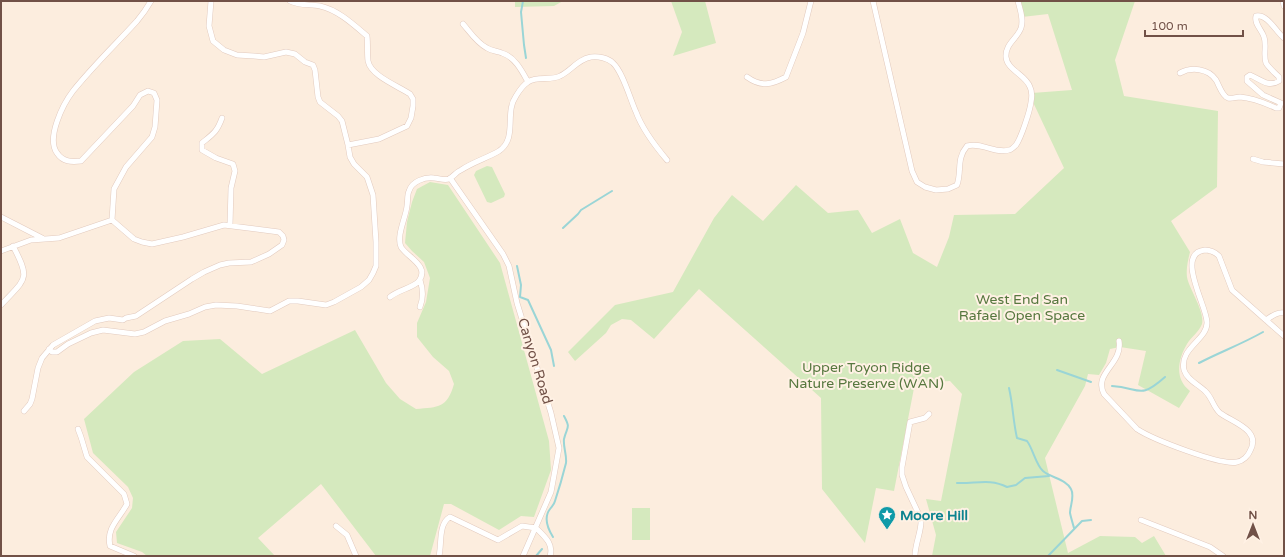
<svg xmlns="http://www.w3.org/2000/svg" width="1285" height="557" viewBox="0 0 1285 557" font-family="'Varela Round',sans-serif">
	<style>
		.green { fill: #d5e9be }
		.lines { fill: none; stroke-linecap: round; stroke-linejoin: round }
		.stream { stroke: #9ad5d6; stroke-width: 2 }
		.minor-casing { stroke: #e2cabe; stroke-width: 6 }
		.minor { stroke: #fff; stroke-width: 5 }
		.labels { text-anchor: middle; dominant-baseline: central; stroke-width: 4; stroke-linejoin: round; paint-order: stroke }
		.park-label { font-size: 14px; fill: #57783f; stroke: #fff1e4 }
		.street-label { font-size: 14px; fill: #715147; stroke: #fff1e4 }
		.culture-label { font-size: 14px; font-weight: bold; fill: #0d838f; stroke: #fff1e4; text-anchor: start }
	</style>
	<rect width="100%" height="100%" fill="#fcedde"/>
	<path class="green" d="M515,1H563L554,6L515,7Z
		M671,1H705L716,43L673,56L682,32Z
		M1018,1H1135L1115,60L1124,96L1218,111L1217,187L1171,221L1190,252C1188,260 1186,268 1187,277C1189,289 1205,311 1202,324C1199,332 1191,337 1187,344C1178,359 1174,379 1190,391L1179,408L1138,385L1146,351L1120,347L1110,349L1106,363L1099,375L1088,374L1085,386L1045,458L1068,553L1100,536L1135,537L1142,543L1154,536L1166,556H932L936,535L926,499L941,501L962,394L950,381L915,383L894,491L876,488L865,543L822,489L821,398L699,289L654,339L631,320L622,319L611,325L606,333L575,361L568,352L615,305L673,292L714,218L732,195L763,221L796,185L828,213L858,210L872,233L900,219L913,253L937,267L949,237L954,215L1015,214L1064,168L1032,100V93L1072,90L1048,14L1022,17Z
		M487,166L492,167L505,194L504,197L491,203L487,202L474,175L476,171Z
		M430,182L448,185L500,263L549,441L551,470L534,517L521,516L499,530L451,504H444L430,556H376L321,484L258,538L275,556H147L142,552L117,543L116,532L132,508L133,498L128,487L93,453L84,419L134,372L183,341L220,339L262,374L355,330L386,383L400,399L416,409C439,407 447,408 454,384L449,371L433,357L417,337V323L426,302L430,278L424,262L412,251L405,243L407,222L412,202L417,189Z
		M632,508H650V540H632Z"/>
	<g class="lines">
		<path class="stream" d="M523,1L521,12L524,45L526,58
			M563,228L578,214L581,210L612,191
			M517,266L521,285L520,297L528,300L551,350L554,366
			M1199,363C1220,352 1242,344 1263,332
			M1057,370L1091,382
			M1112,386C1141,388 1139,400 1165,377
			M1009,388C1013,405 1013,421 1017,438L1027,441C1033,449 1036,465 1043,471C1051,478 1066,479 1071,489C1075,496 1070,506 1070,513C1071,518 1073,524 1074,528
			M957,483C975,484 990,478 1007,487L1016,485L1025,478L1049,476
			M553,537C548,529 543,518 550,509C552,506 554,505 555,501C559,489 563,475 566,463C567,455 563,447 564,439C567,426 571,429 564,416
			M536,556L542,549
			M1048,556L1082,521L1091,520"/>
		<defs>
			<path id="minor" d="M290,1C299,6 310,4 320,6C338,10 353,24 367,36C368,44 367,53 368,61C371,76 398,86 410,94L413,99V106L411,118L407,126L379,139L348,145
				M873,1L912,171L917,182L925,187L936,190L948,189L957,185C962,171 956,159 967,146C981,142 996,154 1009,150C1011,150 1014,147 1016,145C1021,138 1030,111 1031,102C1032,97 1032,91 1030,87C1026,75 1007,70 1006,57C1005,44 1017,39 1021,28C1024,19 1020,10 1018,1
				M1283,1L1284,6
				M463,24C470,32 477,43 487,48C492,51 497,51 502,53C515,57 522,71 528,82
				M1180,73C1191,67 1208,68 1216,80C1219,85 1222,96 1228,98C1232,99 1236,97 1240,97C1253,98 1265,103 1276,108H1279L1281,103L1263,95L1247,81V77L1250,75C1260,79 1268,88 1279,81V77C1275,73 1269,68 1266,63C1263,55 1267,45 1264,37C1262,30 1254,24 1256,16C1268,14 1276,32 1284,38
				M747,77C761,87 771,85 786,77L803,33L811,1
				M222,118C217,132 213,134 202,143V150L216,158L233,164L235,171L231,188L230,225
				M1253,159L1263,162L1284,164
				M450,178L503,254L509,266L517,303L551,413L559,448L551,492L523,556
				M1,217L42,238
				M112,220L114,189L126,167L152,137L155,127L157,100L154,93L148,91L140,95L133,106L81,161C71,162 63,162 57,153C46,138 63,104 73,91C93,66 116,44 137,21C142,15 147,8 151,1
				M1,251L31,240L59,238L112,220L134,239L142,242L152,244L183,237L224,225L279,232L283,236L284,240L282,245L269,254L251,262L229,263L220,265L204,272L192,279L136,316L126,318L123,320L109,318L95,321L53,345L42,358L38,368L32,399L30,404L24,411
				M390,297C398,290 413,288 419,281C430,266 407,257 401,247C396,236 406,217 407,206C408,201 407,195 409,191C412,181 425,177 434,178C439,178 444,181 449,179C453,177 456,172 461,170C473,162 487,158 499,151C518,138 504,113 516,96C519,91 523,85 528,82C537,76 551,81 560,76C571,71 578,59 591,57C598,56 608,58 613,63C623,72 630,99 636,112C642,128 656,147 667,160
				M1,305C26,278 31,280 13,246
				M420,307C424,297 423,289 420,280
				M1266,320C1272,316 1277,312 1284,313
				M1119,341C1123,364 1093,373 1104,394L1137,429C1152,439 1221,466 1237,462C1243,461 1248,456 1250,451C1262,430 1232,422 1220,413C1213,407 1212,397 1205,391C1198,384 1187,380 1184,370C1179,348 1207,340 1207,323C1208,308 1174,253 1205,250C1210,250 1215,252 1219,256L1232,290L1284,336
				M49,349L52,352H57L68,344L91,333L103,330L135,334L144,332L165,321L189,314L205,307L216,305L237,306L270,311L289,301H298L326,305L334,302L361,287L369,280L373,273L376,266V242L373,195L367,177L354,164L350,157L348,145L342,121L338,116L320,102L318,97L315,70L313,65L305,62L295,54L286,52L264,57L254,56L237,55L224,50L213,41L209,26L211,1
				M78,429L81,437L87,457L124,494L127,504C119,519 106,528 110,546L134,556
				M1141,520L1210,547L1223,556
				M336,526L347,535L356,556
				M439,556C442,544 438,524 450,517L498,540L522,526L536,528C544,536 554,544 550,556
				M915,556C915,543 922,531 921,519L906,487L902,475V467L910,422L925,418L929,414"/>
		</defs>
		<use href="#minor" class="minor-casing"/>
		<use href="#minor" class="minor"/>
	</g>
	<defs>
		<symbol id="sight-pin" viewBox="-11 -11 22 30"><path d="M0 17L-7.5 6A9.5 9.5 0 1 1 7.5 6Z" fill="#0f9aa8" stroke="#fff1e4"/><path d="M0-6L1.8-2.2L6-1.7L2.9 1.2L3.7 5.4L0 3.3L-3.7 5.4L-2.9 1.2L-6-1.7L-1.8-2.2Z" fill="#fff"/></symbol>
	</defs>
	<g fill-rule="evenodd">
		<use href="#sight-pin" x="877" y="505" width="20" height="27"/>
	</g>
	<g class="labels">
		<g class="park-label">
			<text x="1022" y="299">West End San<tspan x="1022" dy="16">Rafael Open Space</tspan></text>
			<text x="866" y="367">Upper Toyon Ridge<tspan x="866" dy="16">Nature Preserve (WAN)</tspan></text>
		</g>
		<g class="street-label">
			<text transform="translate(535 361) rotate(73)">Canyon Road</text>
		</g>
		<g class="culture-label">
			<text x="900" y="515">Moore Hill</text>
		</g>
	</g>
	<rect width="1285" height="557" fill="none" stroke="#715147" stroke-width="4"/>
	<g transform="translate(1253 525)" stroke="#fff1e4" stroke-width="3" paint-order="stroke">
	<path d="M0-3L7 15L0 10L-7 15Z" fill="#715147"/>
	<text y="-6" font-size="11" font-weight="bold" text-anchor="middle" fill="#715147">N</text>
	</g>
	<path d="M1145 30v6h98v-6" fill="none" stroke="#715147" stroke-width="2"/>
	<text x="1151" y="30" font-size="12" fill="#715147" stroke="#fff1e4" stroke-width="3" paint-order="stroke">100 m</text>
</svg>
